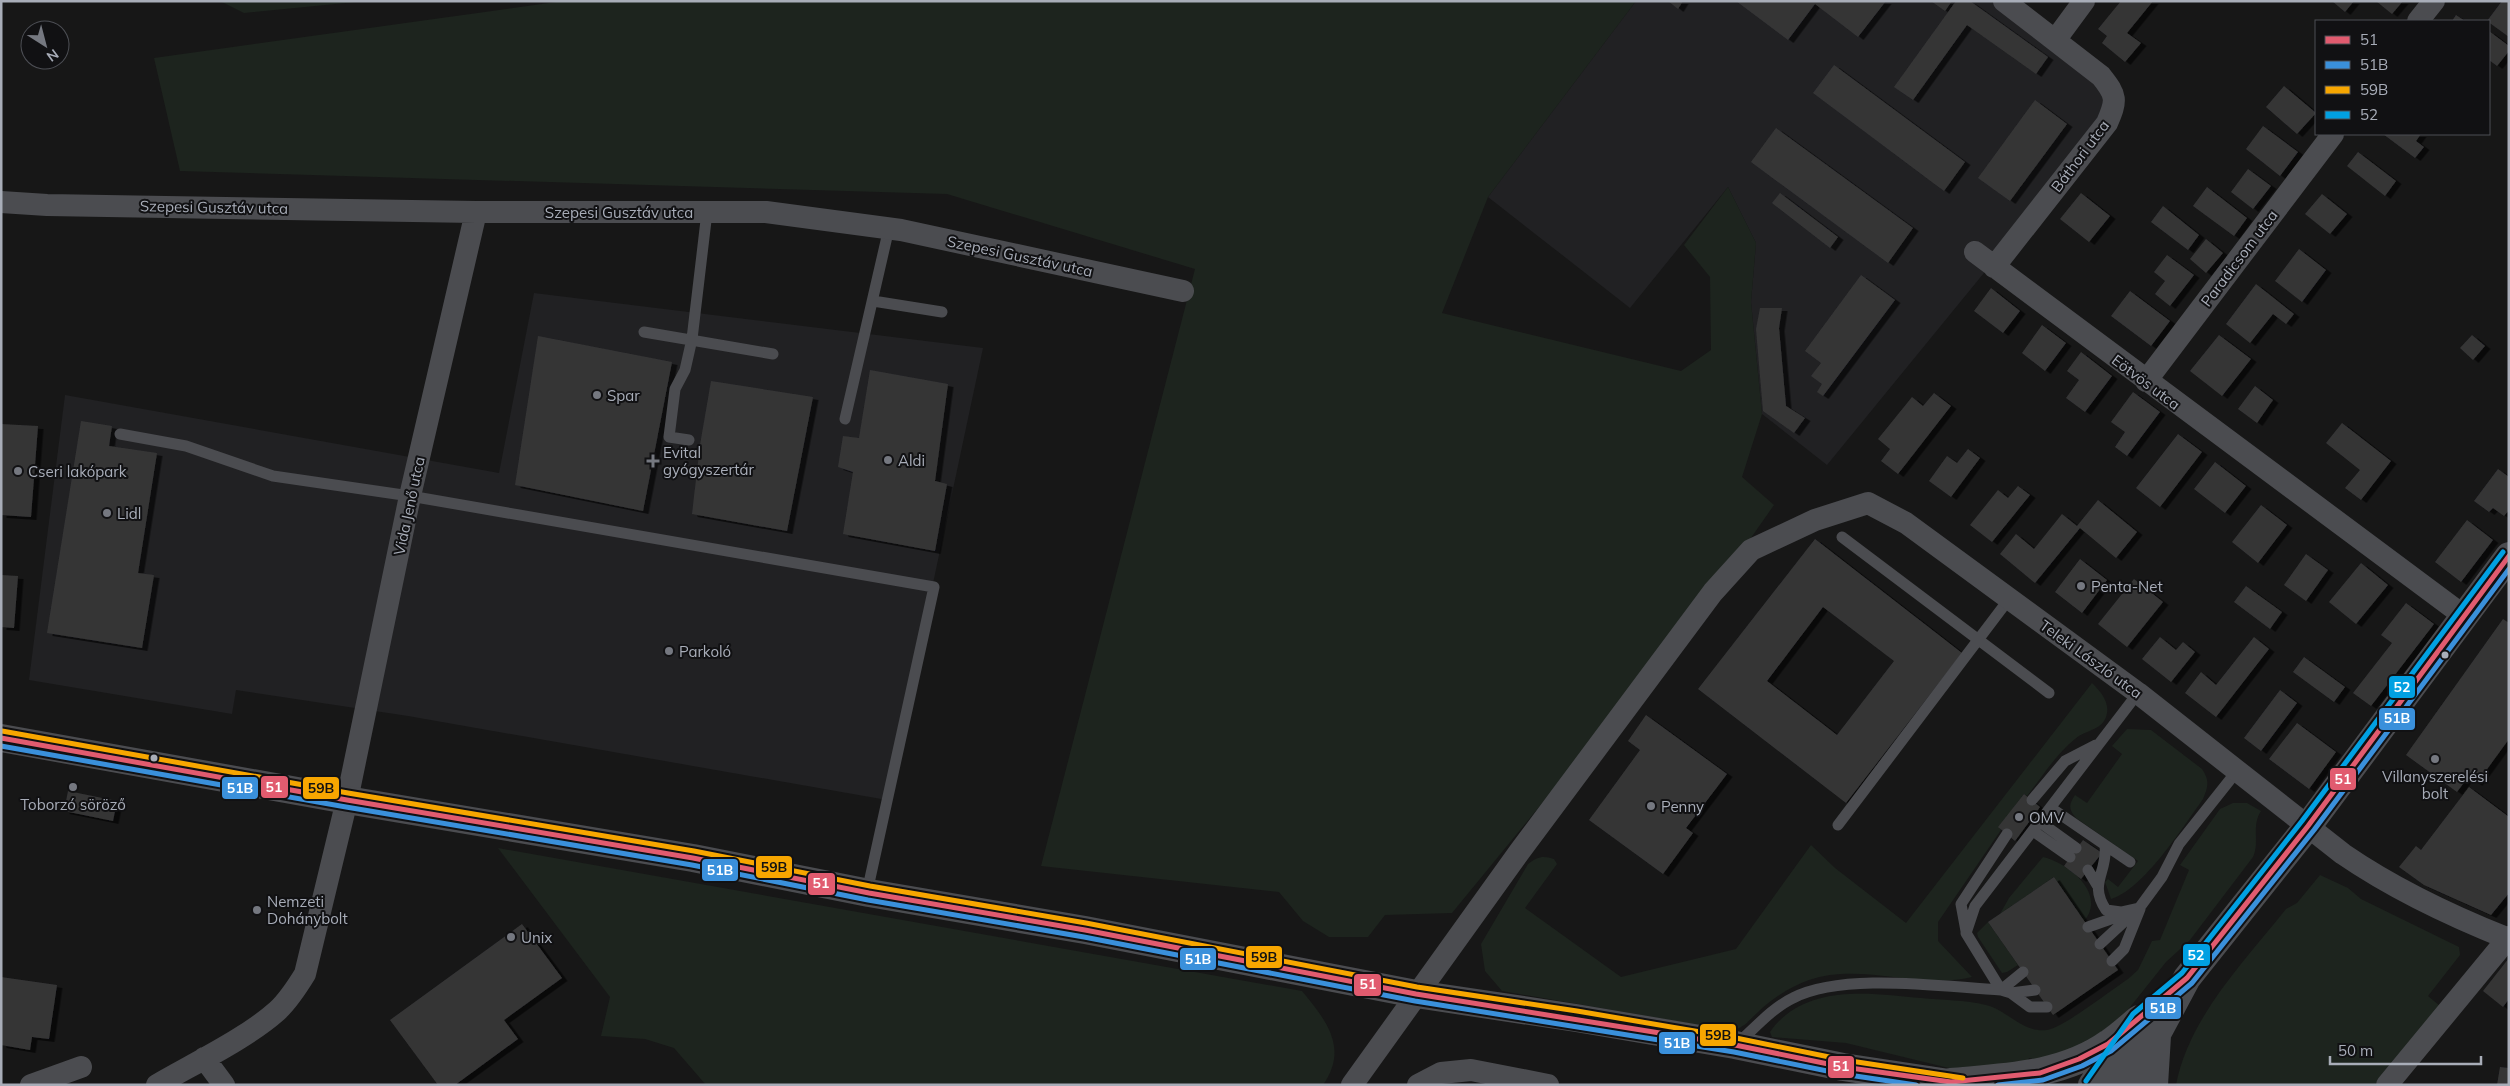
<svg xmlns="http://www.w3.org/2000/svg" width="2510" height="1086" viewBox="0 0 2510 1086" font-family="Mulish,sans-serif">
	<style>
		.built { fill: #212123 }
		.green { fill: #1d241e }
		.building { fill: #353536; fill-rule: evenodd; filter: url(#shadow) }
		.lines { fill: none; stroke-linecap: round; stroke-linejoin: round }
		.service { stroke: #4b4c50; stroke-width: 11 }
		.minor { stroke: #4b4c50; stroke-width: 22 }
		.tertiary { stroke: #4b4c50; stroke-width: 28 }
		.bus-1-casing { stroke: #111113; stroke-width: 9 }
		.bus-2-casing { stroke: #111113; stroke-width: 9 }
		.bus-3-casing { stroke: #111113; stroke-width: 9 }
		.bus-4-casing { stroke: #111113; stroke-width: 9 }
		.bus-1 { stroke: #e15b6f; stroke-width: 5 }
		.bus-2 { stroke: #3a90db; stroke-width: 5 }
		.bus-3 { stroke: #f7a600; stroke-width: 5 }
		.bus-4 { stroke: #01a0e2; stroke-width: 5 }
		.poi-dot { fill: #757880; stroke: #111113; stroke-width: 2 }
		.bus-dot { fill: #a8adb8; stroke: #111113; stroke-width: 2 }
		.labels { text-anchor: middle; dominant-baseline: central; stroke-width: 4; stroke-linejoin: round; paint-order: stroke }
		.street-label { font-size: 15px; fill: #a8adb8; stroke: #111113 }
		.poi-label { font-size: 15px; fill: #a8adb8; stroke: #111113; text-anchor: start }
		.line-badge { stroke: #111113; stroke-width: 2 }
		.badge-label { font-size: 14px; text-anchor: middle; font-weight: bold; fill: #fff }
		.pale-badge-label { font-size: 14px; text-anchor: middle; font-weight: bold; fill: #111 }
	</style>
	<defs>
		<filter id="shadow"><feDropShadow dx="5.5" dy="3" stdDeviation="0" flood-color="#0009"/></filter>
	</defs>
	<rect width="100%" height="100%" fill="#171717"/>
	<path class="built" d="M1636,1H2006L2123,89L1988,268L1827,465L1762,414L1751,302L1756,243L1728,187L1630,308L1488,197Z
		M534,293L983,348L887,800L408,716L236,690L232,714L29,680L65,395L499,473Z"/>
	<path class="green" d="M220,1H366L244,13Z
		M563,1H1636L1488,197L1442,313L1681,371L1711,350L1710,277L1684,245L1728,187L1756,243L1751,302L1762,414L1742,477L1774,505L1699,612L1452,913L1385,915L1368,937H1329L1303,921L1279,892L1041,866L1195,269L947,194L180,171L154,58Z
		M2092,683C2100,691 2109,701 2107,713C2104,731 2086,729 2075,739C2056,754 2042,777 2027,796L2024,794L1999,827L2001,830L1938,922V941L1972,977C1919,990 1862,962 1809,980C1791,986 1770,1000 1757,1013C1745,1024 1748,1024 1733,1031L1502,991L1485,971L1481,944L1528,864C1537,857 1543,855 1554,859L1557,864L1525,908L1621,977L1736,949L1811,845L1835,868L1906,923Z
		M2127,729L2151,730L2202,769C2210,781 2208,787 2203,799C2183,827 2143,890 2111,899L2105,882L2108,879L2118,887L2138,861L2076,818C2068,809 2069,804 2075,795L2087,803L2122,754L2112,746Z
		M2233,803H2247L2261,811C2251,826 2260,842 2253,857L2190,940L2166,962L2123,1016L2082,1046L2038,1060L2029,1058L2023,1070H1957L1846,1043L1772,1037L1770,1032C1804,983 1870,993 1921,998C1942,1000 1965,1000 1986,1005C2009,1011 2022,1033 2047,1030C2063,1028 2111,990 2128,979L2138,970L2152,941L2160,940L2189,870L2180,865L2220,809Z
		M498,848L1302,991C1326,1020 1349,1048 1323,1085H706L674,1048L645,1039L601,1036L610,997Z
		M2043,857C2069,863 2107,894 2084,921L2054,877L2000,914L2009,898Z
		M2320,875L2348,888L2361,899L2459,947L2460,955L2428,996L2440,1006L2375,1085H2176C2189,1017 2244,962 2286,909L2297,903Z
		M1988,922L2018,965L2007,972L2002,973L1978,937L1977,933Z"/>
	<path class="building" d="M1668,1H1683L1678,9Z
		M1736,1H1886L1858,37L1815,4L1788,40Z
		M1931,1H1952L1945,11Z
		M1956,1H1970L2048,57L2036,74L1967,25L1913,100L1894,87Z
		M2121,1H2153L2127,33L2141,43L2125,62L2102,43L2107,36L2098,29Z
		M2332,1H2354L2345,12Z
		M2376,1H2403L2392,14Z
		M2502,1H2509V37L2487,21Z
		M2456,15L2465,21H2452Z
		M2489,31L2509,46V51L2497,66L2489,60Z
		M1834,65L1965,162L1944,191L1813,93Z
		M2284,86L2316,113L2297,134L2266,107Z
		M2035,100L2067,124L2010,201L1978,178Z
		M2263,126L2298,152L2280,176L2246,149Z
		M1776,128L1913,228L1888,263L1751,162Z
		M2383,134H2421L2416,141L2424,147L2415,158Z
		M2358,152L2396,181L2385,196L2347,166Z
		M2248,169L2271,186L2253,209L2231,192Z
		M2207,187L2247,218L2234,236L2193,206Z
		M1780,193L1838,237L1830,248L1772,203Z
		M2081,193L2110,216L2089,242L2060,219Z
		M2322,194L2347,214L2330,234L2305,214Z
		M2163,206L2199,235L2188,250L2151,222Z
		M2206,239L2223,253L2206,273L2190,259Z
		M2299,249L2326,270L2302,302L2275,281Z
		M2167,255L2194,275L2170,306L2155,294L2165,281L2154,272Z
		M1861,275L1895,300L1823,396L1817,392L1822,384L1811,376L1821,363L1805,351Z
		M2256,284L2294,314L2286,324L2273,314L2250,343L2226,324Z
		M1991,288L2020,311L2003,333L1974,311Z
		M2130,291L2170,321L2151,346L2111,316Z
		M1760,308H1782L1779,328L1786,406L1805,418L1794,433L1763,411L1756,329Z
		M2042,325L2066,343L2045,371L2022,353Z
		M2219,335L2251,359L2222,396L2190,371Z
		M2472,335L2485,346L2473,360L2460,348Z
		M538,336L672,362L643,511L515,485Z
		M2081,352L2112,376L2085,412L2066,398L2079,380L2067,371Z
		M870,370L948,384L935,481L947,484L935,551L843,534L853,472L838,467L843,436L859,438Z
		M711,381L813,397L787,531L692,514L700,445Z
		M2255,386L2273,400L2257,423L2238,409Z
		M2133,392L2160,412L2127,456L2115,447L2125,432L2111,422Z
		M1934,393L1951,406L1898,474L1881,461L1890,449L1878,439L1912,397L1923,406Z
		M81,421L112,426L109,446L157,453L138,573L154,575L142,648L47,633Z
		M2342,423L2391,461L2361,500L2345,488L2360,470L2326,443Z
		M1,424L38,426L31,517L1,515Z
		M2178,434L2202,452L2160,507L2136,488Z
		M1968,449L1980,458L1951,497L1929,481L1947,456L1957,463Z
		M2215,462L2246,486L2225,513L2194,489Z
		M2498,469L2509,477V510L2504,516L2493,508L2489,512L2474,501Z
		M2018,486L2030,495L1992,542L1970,525L1998,490L2008,498Z
		M2098,500L2137,532L2116,558L2080,528L2035,583L2000,554L2016,534L2034,549L2062,514L2077,526Z
		M2261,505L2287,525L2258,563L2232,542Z
		M2467,520L2493,540L2461,582L2435,562Z
		M1815,539L1962,653L1846,803L1698,689ZM1823,607L1894,661L1837,735L1767,681Z
		M2306,554L2328,570L2306,601L2284,585Z
		M2080,559L2107,580L2082,613L2055,592Z
		M2361,563L2388,585L2356,624L2329,602Z
		M1,575L18,576L14,628L1,627Z
		M2134,579L2163,602L2127,647L2098,624Z
		M2246,586L2282,612L2270,629L2234,602Z
		M2406,603L2434,624L2371,706L2353,693L2392,643L2381,635Z
		M2503,619L2509,623V739L2477,783L2468,777L2457,792L2406,755Z
		M2160,637L2176,650L2183,642L2195,652L2171,682L2142,659Z
		M2254,637L2269,649L2216,717L2185,693L2201,672L2216,685Z
		M2304,657L2345,687L2334,702L2293,672Z
		M2280,690L2297,703L2261,751L2244,738Z
		M1646,715L1727,774L1686,828L1693,833L1663,874L1589,820L1640,750L1628,741Z
		M2297,723L2336,752L2309,789L2269,759Z
		M2469,787L2509,817V893L2491,915L2424,885L2399,867L2416,846L2421,850Z
		M68,791L117,801L113,821L64,811Z
		M2024,794L2040,807L2015,841L1998,827Z
		M2083,840L2102,853L2081,879L2064,866Z
		M2054,877L2118,970L2053,1015L1988,922Z
		M522,924L562,978L504,1020L518,1039L455,1085H438L390,1020Z
		M2509,958V999L2503,1007L2483,991Z
		M1,977L57,985L49,1039L32,1037L30,1050L1,1045Z
		M2500,1067L2509,1068V1085H2497Z"/>
	<g class="lines">
		<path class="service" d="M873,301L942,312
			M644,332L773,354
			M845,419L889,228
			M120,434L186,446L273,476L410,496L934,587L869,883V893
			M689,440L669,437L675,389L685,370L692,339L707,212
			M1842,537L2049,693
			M2032,800L2065,761L2096,745
			M2051,808L2130,862
			M2040,822L2076,848
			M1838,825L2009,599
			M2033,831L2070,857
			M2105,845C2108,873 2088,883 2106,910L2121,912L2139,908
			M2088,870L2097,885
			M2088,927L2125,914
			M1966,931L1961,904L2007,834
			M2100,944L2140,907L2162,877L2179,844L2237,771
			M2112,961L2124,949L2140,909
			M2023,972L2001,990L1966,933L1975,906L2138,693
			M2011,993L2030,1007H2047
			M1737,1044C1754,1029 1772,1008 1793,998C1844,972 1943,987 2001,990L2011,993L2035,990"/>
		<path class="minor" d="M2418,21L2434,1
			M2056,39L2084,1
			M1,202L47,205L476,212H766L901,230L1183,291
			M1975,252L2464,616
			M1994,267L2107,123C2117,100 2117,96 2101,76L2004,1
			M2146,381L2333,134
			M204,1058L224,1085
			M31,1085L81,1067
			M157,1085C193,1064 247,1038 277,1011C288,1001 297,987 305,974L347,800L410,496L476,212
			M1352,1085L1520,851L1713,592L1751,550L1815,520L1868,503L1906,523L2138,693L2343,854C2394,889 2451,916 2509,939
			M1418,1085L1441,1073L1471,1070L1548,1085
			M2387,1085L2509,937"/>
		<path class="tertiary" d="M1,738L347,800L693,858L869,893L1085,930L1416,994L1576,1018L1735,1045L1843,1067L1962,1085
			M1951,1082C2005,1077 2063,1076 2109,1043C2120,1036 2129,1027 2139,1019
			M2092,1085L2126,1038
			M2123,1085L2157,1034L2187,978L2308,826L2509,556
			M2154,1085L2157,1036"/>
		<defs>
			<path id="bus-1" d="M1,738L347,800L693,858L869,893L1085,930L1416,994L1735,1045L1843,1067L1951,1082L2040,1073L2079,1059L2108,1044L2187,978L2308,826L2509,556"/>
			<path id="bus-2" d="M1,746L346,807L692,865L868,900L1084,937L1415,1001L1734,1052L1842,1074L1916,1085
				M1998,1085L2043,1080L2082,1066L2111,1051L2192,983L2314,830L2509,569"/>
			<path id="bus-3" d="M2,731L348,793L694,851L870,886L1086,923L1417,987L1577,1011L1736,1038L1844,1060L1963,1078"/>
			<path id="bus-4" d="M2086,1081L2133,1014L2182,973L2302,821L2503,552"/>
		</defs>
		<use href="#bus-1" class="bus-1-casing"/>
		<use href="#bus-2" class="bus-2-casing"/>
		<use href="#bus-3" class="bus-3-casing"/>
		<use href="#bus-4" class="bus-4-casing"/>
		<use href="#bus-1" class="bus-1"/>
		<use href="#bus-2" class="bus-2"/>
		<use href="#bus-3" class="bus-3"/>
		<use href="#bus-4" class="bus-4"/>
	</g>
	<g class="poi-dot">
		<circle cx="597" cy="395" r="5"/>
		<circle cx="888" cy="460" r="5"/>
		<path d="M650.5 453.5h5v5h5v5h-5v5h-5v-5h-5v-5h5z"/>
		<circle cx="18" cy="471" r="5"/>
		<circle cx="107" cy="513" r="5"/>
		<circle cx="2081" cy="586" r="5"/>
		<circle cx="669" cy="651" r="5"/>
		<circle cx="2435" cy="759" r="5"/>
		<circle cx="73" cy="787" r="5"/>
		<circle cx="1651" cy="806" r="5"/>
		<circle cx="2019" cy="817" r="5"/>
		<circle cx="257" cy="910" r="5"/>
		<circle cx="511" cy="937" r="5"/>
	</g>
	<g class="bus-dot">
		<circle cx="2445" cy="655" r="4.5"/>
		<circle cx="154" cy="758" r="4.5"/>
	</g>
	<g class="labels">
		<g class="street-label">
			<text transform="translate(2080 156) rotate(-53)">Báthori utca</text>
			<text transform="translate(214 207) rotate(1)">Szepesi Gusztáv utca</text>
			<text x="619" y="212">Szepesi Gusztáv utca</text>
			<text transform="translate(1020 256) rotate(12)">Szepesi Gusztáv utca</text>
			<text transform="translate(2239 258) rotate(-53)">Paradicsom utca</text>
			<text transform="translate(2146 382) rotate(37)">Eötvös utca</text>
			<text transform="translate(409 506) rotate(-78)">Vida Jenő utca</text>
			<text transform="translate(2091 659) rotate(36)">Teleki László utca</text>
		</g>
		<g class="poi-label">
			<text x="607" y="395">Spar</text>
			<text x="663" y="452">Evital<tspan x="663" dy="17">gyógyszertár</tspan></text>
			<text x="898" y="460">Aldi</text>
			<text x="28" y="471">Cseri lakópark</text>
			<text x="117" y="513">Lidl</text>
			<text x="2091" y="586">Penta-Net</text>
			<text x="679" y="651">Parkoló</text>
			<text x="2435" y="776" text-anchor="middle">Villanyszerelési<tspan x="2435" dy="17">bolt</tspan></text>
			<text x="73" y="804" text-anchor="middle">Toborzó söröző</text>
			<text x="1661" y="806">Penny</text>
			<text x="2029" y="817">OMV</text>
			<text x="267" y="901">Nemzeti<tspan x="267" dy="17">Dohánybolt</tspan></text>
			<text x="521" y="937">Unix</text>
		</g>
	</g>
	<g class="line-badge">
		<rect x="2388" y="675" width="28" height="24" rx="5" fill="#01a0e2"/>
		<rect x="2378" y="707" width="38" height="24" rx="5" fill="#3a90db"/>
		<rect x="2329" y="767" width="28" height="24" rx="5" fill="#e15b6f"/>
		<rect x="260" y="775" width="29" height="24" rx="5" fill="#e15b6f"/>
		<rect x="302" y="776" width="38" height="24" rx="5" fill="#f7a600"/>
		<rect x="221" y="776" width="38" height="24" rx="5" fill="#3a90db"/>
		<rect x="755" y="855" width="38" height="24" rx="5" fill="#f7a600"/>
		<rect x="701" y="858" width="38" height="24" rx="5" fill="#3a90db"/>
		<rect x="807" y="872" width="29" height="24" rx="5" fill="#e15b6f"/>
		<rect x="2182" y="943" width="29" height="24" rx="5" fill="#01a0e2"/>
		<rect x="1245" y="945" width="38" height="24" rx="5" fill="#f7a600"/>
		<rect x="1179" y="947" width="38" height="24" rx="5" fill="#3a90db"/>
		<rect x="1353" y="973" width="29" height="24" rx="5" fill="#e15b6f"/>
		<rect x="2144" y="996" width="38" height="24" rx="5" fill="#3a90db"/>
		<rect x="1699" y="1023" width="38" height="24" rx="5" fill="#f7a600"/>
		<rect x="1658" y="1031" width="38" height="24" rx="5" fill="#3a90db"/>
		<rect x="1827" y="1055" width="28" height="24" rx="5" fill="#e15b6f"/>
	</g>
	<g class="badge-label">
		<text x="2402" y="692">52</text>
		<text x="2397" y="723">51B</text>
		<text x="2343" y="784">51</text>
		<text x="274" y="792">51</text>
		<text x="240" y="793">51B</text>
		<text x="720" y="875">51B</text>
		<text x="821" y="888">51</text>
		<text x="2196" y="960">52</text>
		<text x="1198" y="964">51B</text>
		<text x="1368" y="989">51</text>
		<text x="2163" y="1013">51B</text>
		<text x="1677" y="1048">51B</text>
		<text x="1841" y="1071">51</text>
	</g>
	<g class="pale-badge-label">
		<text x="321" y="793">59B</text>
		<text x="774" y="872">59B</text>
		<text x="1264" y="962">59B</text>
		<text x="1718" y="1040">59B</text>
	</g>
	<rect width="2510" height="1086" fill="none" stroke="#a8adb8" stroke-width="5"/>
	<rect x="2315" y="20" width="175" height="115" fill="#111113" stroke="#4d4f55"/>
	<rect x="2325" y="36" width="25" height="8" fill="#e15b6f" stroke="#4d4f55"/>
	<text x="2360" y="45" font-size="15" fill="#a8adb8">51</text>
	<rect x="2325" y="61" width="25" height="8" fill="#3a90db" stroke="#4d4f55"/>
	<text x="2360" y="70" font-size="15" fill="#a8adb8">51B</text>
	<rect x="2325" y="86" width="25" height="8" fill="#f7a600" stroke="#4d4f55"/>
	<text x="2360" y="95" font-size="15" fill="#a8adb8">59B</text>
	<rect x="2325" y="111" width="25" height="8" fill="#01a0e2" stroke="#4d4f55"/>
	<text x="2360" y="120" font-size="15" fill="#a8adb8">52</text>
	<g transform="translate(45 45) rotate(144)"><circle r="24" fill="#111113" stroke="#4d4f55"/>
	<path d="M0-4L9 19L0 12L-9 19Z" fill="#757880"/>
	<text y="-8" font-size="14" font-weight="bold" text-anchor="middle" fill="#a8adb8">N</text>
	</g>
	<path d="M2330 1056v8h151v-8" fill="none" stroke="#a8adb8" stroke-width="2.5"/>
	<text x="2338" y="1056" font-size="15" fill="#a8adb8" stroke="#111113" stroke-width="4" paint-order="stroke">50 m</text>
</svg>
